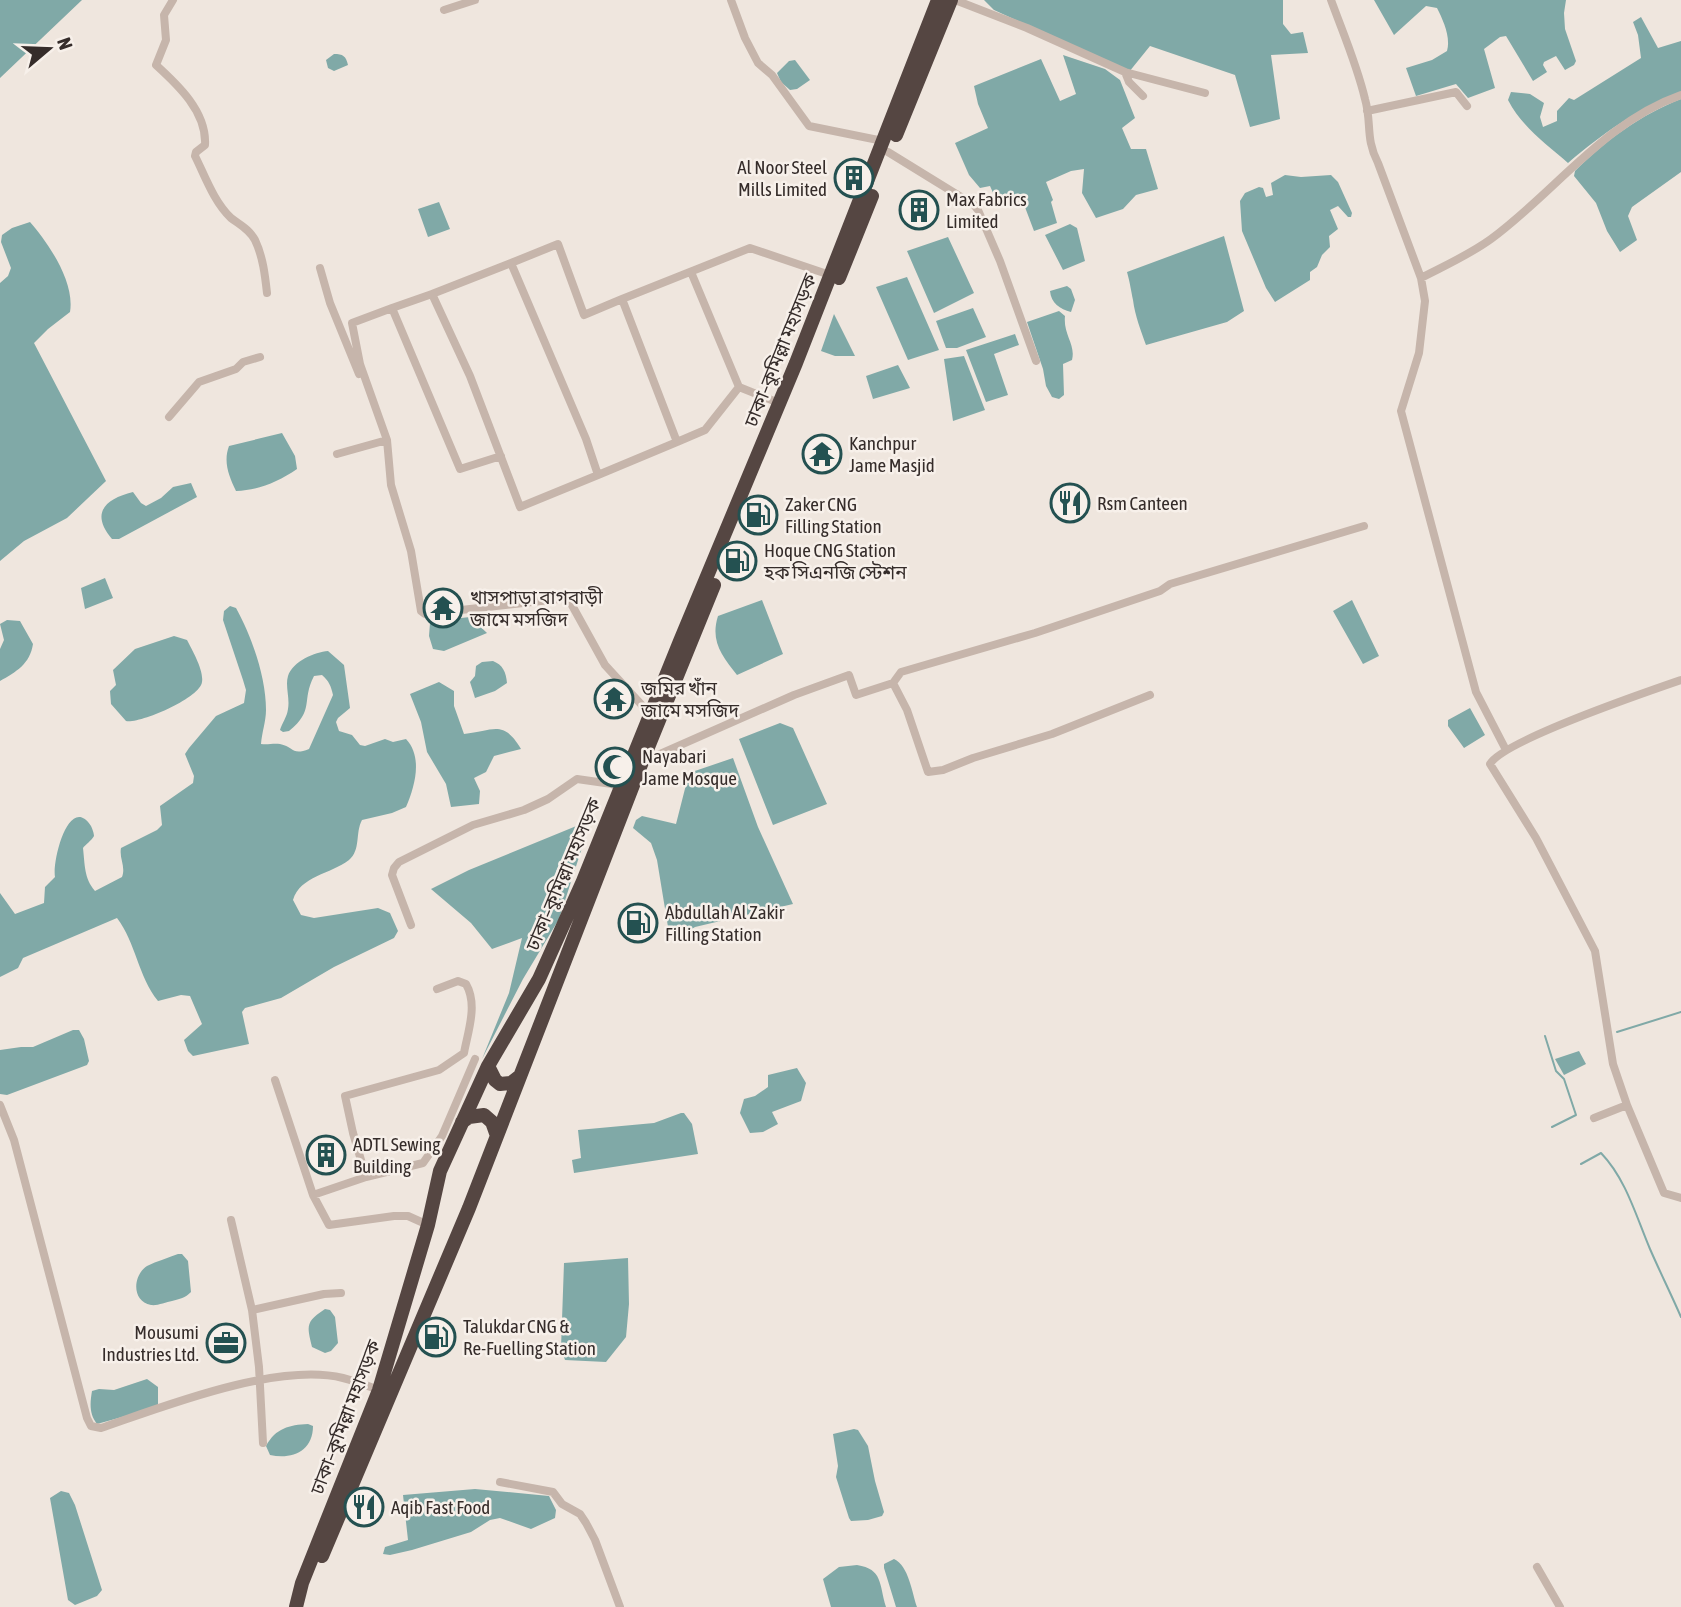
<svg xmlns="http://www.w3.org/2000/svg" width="1681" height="1607" viewBox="0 0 1681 1607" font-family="'Asap Condensed','Noto Sans Bengali',sans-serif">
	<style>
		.water { fill: #80a9a7 }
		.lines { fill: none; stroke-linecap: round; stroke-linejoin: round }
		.stream { stroke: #80a9a7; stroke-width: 2 }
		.street { stroke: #c6b5ab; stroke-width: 8 }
		.highway { stroke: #554642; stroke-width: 14 }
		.labels { text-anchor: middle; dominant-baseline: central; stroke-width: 5; stroke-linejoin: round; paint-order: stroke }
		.poi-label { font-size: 19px; fill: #352c2a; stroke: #f7f0ea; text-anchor: start }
		.street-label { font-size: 19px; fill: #352c2a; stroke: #f7f0ea }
	</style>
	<rect width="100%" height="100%" fill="#efe6de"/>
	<path class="water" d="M0,0H82L0,78Z
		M984,0H1283V24L1291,34L1303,32L1308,53L1271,55L1280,119L1250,127L1235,75L1150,46L1129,72L994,10Z
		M1374,0H1566L1564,13L1565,29L1576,61L1574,65L1565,70L1556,56L1544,62L1543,65L1547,72L1533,81L1506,36L1500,37L1484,49L1495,88L1468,98L1456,84L1416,96L1406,68L1432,60L1447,51C1451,37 1443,20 1437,8L1426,6L1394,35Z
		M1641,17L1658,48L1681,41V92C1638,108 1602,134 1568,163C1546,144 1522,127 1508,100L1511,92L1530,94L1544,103L1540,117L1543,127L1557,121V111L1569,98L1574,100L1641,58L1638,35L1633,22Z
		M334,54C343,54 346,56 348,65L334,71L328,68L326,60Z
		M1063,55L1105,69L1120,80L1135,118L1122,128L1131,149H1146L1158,189L1136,195L1123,209L1096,218L1082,193L1084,169L1071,171L1046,182L1053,200L1051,202L1057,223L1034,231L1020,194L998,204L990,186L980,188L969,175L955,143L988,128L978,104L974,86L1041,59L1060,101L1076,94Z
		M795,60L810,80L797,89L790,90L781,82L777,73L789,61Z
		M1681,99V172L1632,207L1628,216L1637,240L1620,252L1607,231L1596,203L1574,176L1575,171C1606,140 1640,115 1681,99Z
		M1285,175L1301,177L1331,175L1338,182L1352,213L1351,217H1348L1338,206L1330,210L1338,229L1329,236L1330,247L1322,255L1317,267L1310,272V280L1275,302L1266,288L1242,231L1240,201L1245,193L1259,187L1263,188L1266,197L1273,195L1271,183Z
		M439,202L450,229L428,237L418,209Z
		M30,222C49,244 75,282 70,312L48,329L34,343L106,481L67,518L24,541L0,561V283L8,276L11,268L1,242L2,235L12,228Z
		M1070,224L1077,228L1085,261L1063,270L1045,235Z
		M1224,236L1244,311L1227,322L1146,345C1141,331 1135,316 1133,300C1131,290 1130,283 1127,272Z
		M948,237L974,293L934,313L907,251Z
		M907,277L939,350L908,360L876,287Z
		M1067,286L1071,289L1075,300L1071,312C1060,309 1051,303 1050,291Z
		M973,308L986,337L957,348H946L936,321Z
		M1059,311L1065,316C1063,335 1076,344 1072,360L1063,364L1064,395L1059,399L1052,397L1046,386L1043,369L1027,322Z
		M834,314L855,356H835L821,351Z
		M1015,334L1019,345L994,354L1008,395L986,402L966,350Z
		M964,356L985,410L953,421L944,359Z
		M898,365L910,388L873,399L866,376Z
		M282,433L295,456L297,469C278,482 259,490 236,491C229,476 223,462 229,446Z
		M191,483L197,497L119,539H112C90,513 105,499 133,492L141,503L146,506L161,498L173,487Z
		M105,578L113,598L85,609L81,588Z
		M762,600L783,654L737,675C722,656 710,641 718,616Z
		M1352,600L1379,656L1363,664L1333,611Z
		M230,606L236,608C252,637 266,677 266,710C266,721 262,732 261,744C268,745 273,743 280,744C294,747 292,756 309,749L333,695C331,686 329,681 322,675L314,676C301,701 315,710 289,731L283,732L280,730C282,723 287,717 288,709C290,698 285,686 288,676C293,661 315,652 328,651L344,665L350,708L338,718L336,722L339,731L352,735L360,745L365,746L385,739L393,742L406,739C423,757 415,786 406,807L392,813L362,820C355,833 361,850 349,860C331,874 300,876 293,900L301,915L314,918L378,908L390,913L398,931L394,938L334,967L281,998L245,1008L242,1012L249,1044L193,1056L188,1051L184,1040L202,1024L190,996L181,995L158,1001C138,976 136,943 117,918L23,958L18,968L0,977V893L15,914L44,903L45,887L55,877C52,861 69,793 91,826C92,828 94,833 94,836C92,840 85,845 83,848C85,865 84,878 95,891L122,877C126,866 119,859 121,848L157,830L162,825L160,806L193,783L194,776L185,754L189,748L216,716L244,703L246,690L243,680L223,620L224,611Z
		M470,617L487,633L444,651L433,649L429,636L430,623L435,621Z
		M7,620L20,621L33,644C30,664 16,672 0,681V649L4,640L0,624Z
		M174,636L187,640C192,650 204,670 202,682C200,698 140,724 126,721L111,704L110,691L116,685L113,670L135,649Z
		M493,661C503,665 506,672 507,683L495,691L475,698L470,682L475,676L476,666L482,662Z
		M439,682L454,691V706L464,734C494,731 503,719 521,749L494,756L486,772L474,778L480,791L479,804L451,807L446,784L427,752L421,722L410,694Z
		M1470,708L1485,735L1464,748L1448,726V720Z
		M780,723L793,728L827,804L773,825L739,739Z
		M733,758L758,827L793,904L695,927L684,934L669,933L657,860L651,843L633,828L636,820L642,816L676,824L689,773Z
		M591,820L559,919L523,979L482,1059L509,993L522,938L492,949L471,923L431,889L469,870Z
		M73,1030H79L84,1039L89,1061L87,1065L7,1095L0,1094V1050L21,1047H33Z
		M1579,1051L1586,1064L1564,1075L1555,1059Z
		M797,1068L806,1083L801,1101L772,1112L778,1124L763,1132L750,1133L740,1113L744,1099L755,1096L768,1087V1075Z
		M681,1113H684L692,1124L698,1154L574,1173L572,1160L581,1158L578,1130L654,1123Z
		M178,1254H182L188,1261L191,1292C185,1298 180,1299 172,1301C166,1302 157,1306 151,1305C131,1301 133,1275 147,1266C157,1261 168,1258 178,1254Z
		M628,1258L629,1304L626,1337L606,1362L565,1360L561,1348L564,1263Z
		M325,1309L330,1310L335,1317L338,1343L331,1351L325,1353L312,1347C307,1326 305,1322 325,1309Z
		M147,1379L158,1387V1407L97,1424C89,1414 90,1403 92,1391L99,1389L114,1390Z
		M308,1424L313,1426C313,1451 292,1460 270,1455L266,1446C276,1428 289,1425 308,1424Z
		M854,1429L858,1430L868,1446L875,1481L884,1512L882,1516L868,1520L851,1521L849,1518L836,1477L838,1466L833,1434Z
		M475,1489L549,1496L556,1510L555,1518L531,1529L500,1518L490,1520L471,1532L412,1550L390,1555L383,1554L385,1547L408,1540L403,1495Z
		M61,1491L69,1493L75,1505L102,1590L97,1596L75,1605L68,1600L50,1498Z
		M894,1559C909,1566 912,1593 917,1607H896L884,1568V1564Z
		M857,1565C883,1569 879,1584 886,1607H831L823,1579L839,1567Z"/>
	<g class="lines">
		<path class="stream" d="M1617,1032L1681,1012
			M1545,1036L1556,1071L1564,1079L1576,1115L1552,1127
			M1581,1164L1601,1153C1626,1179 1636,1216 1650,1249C1660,1272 1671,1294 1681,1317"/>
		<path class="street" d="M173,0L164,15L166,40L156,65C178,85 207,112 205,145L196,152L195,156C205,176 214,202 231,218C240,225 249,229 255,240C263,257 265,275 267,293
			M731,0L745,38L758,63L772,75L809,126L883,141
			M955,0L1027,28L1125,72L1129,82L1143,96
			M1331,0C1343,33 1357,65 1365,99C1372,123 1365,138 1378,163L1421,278C1444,266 1469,255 1491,239C1555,192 1604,122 1681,95
			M444,10L475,0
			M1125,72L1205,93
			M1367,111L1456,92L1467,106
			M888,152L974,205L978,210L1000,261L1036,361
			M511,263L432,294L470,376L520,507L598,475
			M320,268L330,303L359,374
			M691,272L739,387L705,430L677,442L622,299L750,248L830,275
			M1421,278L1425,301L1419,353L1401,411L1476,692L1506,750
			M432,294L392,308L460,469L501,456
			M622,299L584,315L558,244L511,263L586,439L598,475L677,442
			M392,308L352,323L360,364L387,440L391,485L411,551L421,611L425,614L568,598L605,665L650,714
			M739,387L779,403
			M169,417L199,382L236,369L243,362L260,357
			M337,454L387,440
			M1681,680C1649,691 1503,741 1490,764L1536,838L1595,951L1613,1064L1627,1105L1664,1193L1681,1198
			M893,683L907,710L928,772L943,770L973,758L1052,734L1150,695
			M642,762L794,695L849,675L856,695L893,683L901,672L1035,633L1160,591L1170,584L1364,526
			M411,925L392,875L394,868L399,862L473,825L524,810L548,799L577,779L612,784L621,789
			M275,1080L313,1195L329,1225L394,1216H408L428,1225
			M0,1105L14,1140L87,1418L91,1426L101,1428C165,1406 277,1362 343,1378C355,1381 368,1386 379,1390
			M1594,1118L1627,1105
			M366,1177L353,1133L345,1096L439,1070L464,1053C468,1031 478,1005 466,984L458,981L437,989
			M313,1195L366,1177L423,1163L442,1136L475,1059
			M231,1220L252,1310L259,1367L263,1443
			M252,1310L324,1294L341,1293
			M500,1482L553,1492L562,1504L580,1514L586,1523L595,1540L620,1607
			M1537,1567L1560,1607"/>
		<path class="highway" d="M896,135L951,0
			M839,278L872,196
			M488,1066L495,1080L500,1084L511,1083L520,1076
			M462,1122L469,1117L484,1115L492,1122L497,1136
			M322,1556L469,1208L642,762L714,585
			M296,1607L302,1583L379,1390L428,1225L440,1171L488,1066L539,979L583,881L680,641L796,363L938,0"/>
	</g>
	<defs>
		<symbol id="building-ring" viewBox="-11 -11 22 22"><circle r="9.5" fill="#f7f0ea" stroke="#245151" stroke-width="1.5"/><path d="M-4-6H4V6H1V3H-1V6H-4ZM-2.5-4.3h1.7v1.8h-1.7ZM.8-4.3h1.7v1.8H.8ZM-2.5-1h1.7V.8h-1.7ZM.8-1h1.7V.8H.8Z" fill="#245151"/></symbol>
		<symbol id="temple-ring" viewBox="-11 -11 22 22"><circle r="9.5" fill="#f7f0ea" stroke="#245151" stroke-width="1.5"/><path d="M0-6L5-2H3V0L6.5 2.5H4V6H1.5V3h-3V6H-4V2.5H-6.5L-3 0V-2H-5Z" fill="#245151"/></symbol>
		<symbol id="restaurant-ring" viewBox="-11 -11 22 22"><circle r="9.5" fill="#f7f0ea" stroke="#245151" stroke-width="1.5"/><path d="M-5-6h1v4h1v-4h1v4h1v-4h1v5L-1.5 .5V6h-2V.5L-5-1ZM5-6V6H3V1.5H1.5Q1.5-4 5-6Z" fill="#245151"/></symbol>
		<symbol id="fuel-ring" viewBox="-11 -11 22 22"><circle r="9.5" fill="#f7f0ea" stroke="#245151" stroke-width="1.5"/><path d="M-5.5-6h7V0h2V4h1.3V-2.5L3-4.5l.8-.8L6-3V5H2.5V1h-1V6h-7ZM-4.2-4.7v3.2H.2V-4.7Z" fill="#245151"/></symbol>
		<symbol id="mosque-ring" viewBox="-11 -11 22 22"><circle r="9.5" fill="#f7f0ea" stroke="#245151" stroke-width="1.5"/><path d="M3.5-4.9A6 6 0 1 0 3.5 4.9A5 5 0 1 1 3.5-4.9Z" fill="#245151"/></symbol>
		<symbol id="office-ring" viewBox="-11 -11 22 22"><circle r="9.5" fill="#f7f0ea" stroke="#245151" stroke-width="1.5"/><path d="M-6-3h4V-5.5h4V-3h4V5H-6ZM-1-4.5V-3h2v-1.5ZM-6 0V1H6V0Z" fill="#245151"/></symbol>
	</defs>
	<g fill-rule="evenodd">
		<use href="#building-ring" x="832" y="156" width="44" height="44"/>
		<use href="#building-ring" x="897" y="188" width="44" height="44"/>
		<use href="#temple-ring" x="800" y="432" width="44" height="44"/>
		<use href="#restaurant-ring" x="1048" y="481" width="44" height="44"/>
		<use href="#fuel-ring" x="736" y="493" width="44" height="44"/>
		<use href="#fuel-ring" x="715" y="539" width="44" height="44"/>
		<use href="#temple-ring" x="421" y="586" width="44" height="44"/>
		<use href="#temple-ring" x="592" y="677" width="44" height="44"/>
		<use href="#mosque-ring" x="593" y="745" width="44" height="44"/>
		<use href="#fuel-ring" x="616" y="901" width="44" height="44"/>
		<use href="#building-ring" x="304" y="1133" width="44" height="44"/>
		<use href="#fuel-ring" x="414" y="1315" width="44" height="44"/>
		<use href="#office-ring" x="204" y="1321" width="44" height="44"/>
		<use href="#restaurant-ring" x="342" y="1485" width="44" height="44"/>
	</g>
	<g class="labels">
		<g class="poi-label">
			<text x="827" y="167" text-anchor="end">Al Noor Steel<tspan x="827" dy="22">Mills Limited</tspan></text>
			<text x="946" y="199">Max Fabrics<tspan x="946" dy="22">Limited</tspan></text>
			<text x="849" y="443">Kanchpur<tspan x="849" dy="22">Jame Masjid</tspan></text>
			<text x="1097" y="503">Rsm Canteen</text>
			<text x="785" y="504">Zaker CNG<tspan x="785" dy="22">Filling Station</tspan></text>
			<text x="764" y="550">Hoque CNG Station<tspan x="764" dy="22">হক সিএনজি স্টেশন</tspan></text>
			<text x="470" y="597">খাসপাড়া বাগবাড়ী<tspan x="470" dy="22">জামে মসজিদ</tspan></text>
			<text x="641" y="688">জমির খাঁন<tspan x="641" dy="22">জামে মসজিদ</tspan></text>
			<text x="642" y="756">Nayabari<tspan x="642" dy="22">Jame Mosque</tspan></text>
			<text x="665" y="912">Abdullah Al Zakir<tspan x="665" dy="22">Filling Station</tspan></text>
			<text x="353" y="1144">ADTL Sewing<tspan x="353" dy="22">Building</tspan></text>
			<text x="463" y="1326">Talukdar CNG &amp;<tspan x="463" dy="22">Re-Fuelling Station</tspan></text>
			<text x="199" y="1332" text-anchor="end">Mousumi<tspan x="199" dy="22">Industries Ltd.</tspan></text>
			<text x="391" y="1507">Aqib Fast Food</text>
		</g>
		<g class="street-label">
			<text transform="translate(780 350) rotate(-68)">ঢাকা–কুমিল্লা মহাসড়ক</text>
			<text transform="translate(563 874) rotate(-67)">ঢাকা–কুমিল্লা মহাসড়ক</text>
			<text transform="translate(345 1417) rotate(-69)">ঢাকা–কুমিল্লা মহাসড়ক</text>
		</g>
	</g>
	<g transform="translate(49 49) rotate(71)" stroke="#f7f0ea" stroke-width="5" paint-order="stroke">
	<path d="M0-5L12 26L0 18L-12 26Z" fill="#352c2a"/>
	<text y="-10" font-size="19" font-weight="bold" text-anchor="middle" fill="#352c2a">N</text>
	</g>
</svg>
